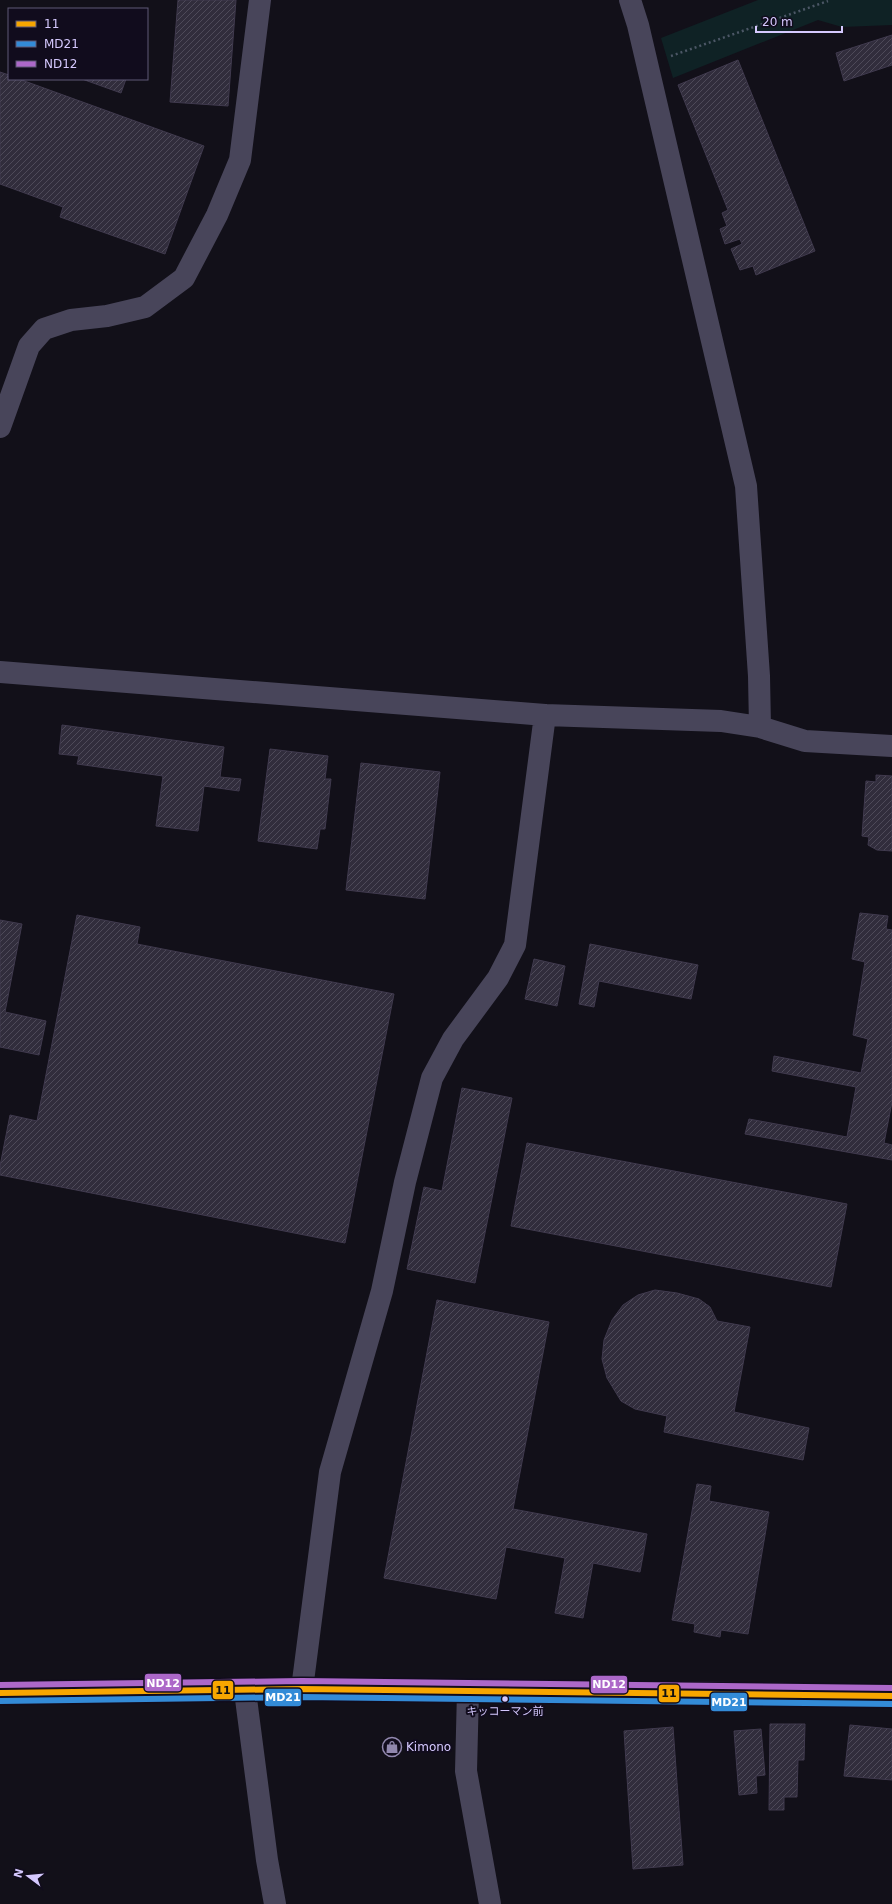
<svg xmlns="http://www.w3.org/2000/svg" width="892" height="1904" viewBox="0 0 892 1904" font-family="'DejaVu Sans','Noto Sans JP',sans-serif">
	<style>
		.green { fill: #0f2225 }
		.building { fill: url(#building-hatch); stroke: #403a4e }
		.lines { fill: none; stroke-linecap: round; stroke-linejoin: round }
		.path { stroke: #4c5766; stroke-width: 2.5; stroke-dasharray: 2 3; stroke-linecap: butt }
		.minor { stroke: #48455a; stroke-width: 22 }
		.tertiary { stroke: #48455a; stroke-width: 22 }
		.primary { stroke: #5d4e6b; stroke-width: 22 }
		.bus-1-casing { stroke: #110c1d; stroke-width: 9 }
		.bus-2-casing { stroke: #110c1d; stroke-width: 9 }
		.bus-3-casing { stroke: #110c1d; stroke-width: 9 }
		.bus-1 { stroke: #f7a600; stroke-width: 6 }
		.bus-2 { stroke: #338bd7; stroke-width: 6 }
		.bus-3 { stroke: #ac68c9; stroke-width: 6 }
		.bus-dot { fill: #d5c9fe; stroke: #110c1d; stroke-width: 1.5 }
		.labels { text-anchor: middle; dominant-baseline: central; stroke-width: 4; stroke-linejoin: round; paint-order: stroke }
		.bus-label { font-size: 11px; fill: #d5c9fe; stroke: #110c1d }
		.poi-label { font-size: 12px; fill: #d5c9fe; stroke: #110c1d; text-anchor: start }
		.line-badge { stroke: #110c1d; stroke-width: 1.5 }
		.badge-label { font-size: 11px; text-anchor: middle; font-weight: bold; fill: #fff }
		.pale-badge-label { font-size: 11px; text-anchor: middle; font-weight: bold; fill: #111 }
	</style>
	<defs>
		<pattern id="building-hatch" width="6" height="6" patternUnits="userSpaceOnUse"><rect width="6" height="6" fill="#312d3c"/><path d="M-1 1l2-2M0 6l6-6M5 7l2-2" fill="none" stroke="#4e4a59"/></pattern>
	</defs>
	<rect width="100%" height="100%" fill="#121019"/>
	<path class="green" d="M758,0H892V25L842,27L818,20L673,78L661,38Z"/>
	<path class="building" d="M178,0H236L228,106L170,102Z
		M892,35V65L844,81L836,53Z
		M738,60L815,251L756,275L753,266L740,270L731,249L742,244L740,239L725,244L720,229L727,226L722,213L728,210L678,85Z
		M0,72L9,75V79H19L204,146L165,254L60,217L63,207L0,184Z
		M82,79H126L121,93Z
		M62,725L224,747L220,777L241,779L239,791L204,786L198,831L156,826L163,776L77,764L79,756L59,754Z
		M270,749L328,756L325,779H331L325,829H320L317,849L258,841Z
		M361,763L440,772L425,899L346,890Z
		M876,775L892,776V851L877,850L868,845L869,837L862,836L866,781L876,782Z
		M860,913L888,916L886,929L892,930V1102L884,1143L892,1145V1160L745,1134L749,1119L847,1137L856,1087L772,1071L774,1056L861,1073L868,1039L853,1035L865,962L852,959Z
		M77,915L140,927L137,944L394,994L345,1243L0,1175V1166L10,1115L37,1121Z
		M0,920L22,924L5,1012L46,1021L39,1055L0,1047Z
		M590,944L698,965L691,999L599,981L594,1007L579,1004Z
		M534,959L565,966L557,1006L525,999Z
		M462,1088L512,1098L475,1283L407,1269L424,1187L442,1191Z
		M527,1143L847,1204L831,1287L511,1226Z
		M655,1290L677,1293L699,1299L710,1307L717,1321L750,1327L734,1412L809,1428L803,1460L664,1432L667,1416L635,1409L621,1401L607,1378L602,1359L604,1340L612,1320L623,1305L638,1295Z
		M437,1300L549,1322L513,1509L647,1534L640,1572L593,1563L583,1618L555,1613L565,1558L506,1547L496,1599L384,1578Z
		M697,1484L711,1486L709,1501L769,1512L748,1634L721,1630L720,1637L694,1632L695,1624L672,1620Z
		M770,1724H805L804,1760H798L797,1797H784V1810H769Z
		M850,1725L892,1729V1780L844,1776Z
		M673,1727L683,1865L633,1869L624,1731Z
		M761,1729L765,1775L756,1776L757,1793L739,1795L734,1731Z"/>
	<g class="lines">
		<path class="path" d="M671,56L828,1"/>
		<path class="minor" d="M630,0L638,25L746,486L759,676L760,727
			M0,427L29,346L44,329L71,320L107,316L145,307L184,278L217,215L240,160L260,0
			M0,672L545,715L721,721L760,727L805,741L892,746
			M302,1689L330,1472L382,1291L405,1182L432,1078L453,1039L498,978L515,945L545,715
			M468,1691L466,1771L490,1904"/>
		<path class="tertiary" d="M245,1691L267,1860L275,1904"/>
		<path class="primary" d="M0,1693L302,1689L737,1693L892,1696"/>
		<defs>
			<path id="bus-1" d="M0,1693L302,1689L892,1696"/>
			<path id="bus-2" d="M0,1701L302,1697L892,1704"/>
			<path id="bus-3" d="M0,1685L302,1681L892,1688"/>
		</defs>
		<use href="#bus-1" class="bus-1-casing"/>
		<use href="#bus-2" class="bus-2-casing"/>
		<use href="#bus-3" class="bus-3-casing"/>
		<use href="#bus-1" class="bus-1"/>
		<use href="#bus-2" class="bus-2"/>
		<use href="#bus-3" class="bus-3"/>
	</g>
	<defs>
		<symbol id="shop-ring" viewBox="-11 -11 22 22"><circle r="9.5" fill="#110c1d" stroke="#9188ae" stroke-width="1.5"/><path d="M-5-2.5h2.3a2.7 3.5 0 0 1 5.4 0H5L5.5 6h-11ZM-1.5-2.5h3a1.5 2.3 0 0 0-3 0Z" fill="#9188ae"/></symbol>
	</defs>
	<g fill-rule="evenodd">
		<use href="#shop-ring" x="381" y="1736" width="22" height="22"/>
	</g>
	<circle class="bus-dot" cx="505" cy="1699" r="3.5"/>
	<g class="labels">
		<g class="bus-label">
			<text x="505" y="1711">キッコーマン前</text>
		</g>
		<g class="poi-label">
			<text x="406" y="1747">Kimono</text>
		</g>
	</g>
	<g class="line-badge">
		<rect x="144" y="1673" width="38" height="19" rx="4" fill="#ac68c9"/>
		<rect x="590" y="1675" width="38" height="19" rx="4" fill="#ac68c9"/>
		<rect x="212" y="1680" width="22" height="20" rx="4" fill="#f7a600"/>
		<rect x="658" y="1684" width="22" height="19" rx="4" fill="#f7a600"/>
		<rect x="264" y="1688" width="38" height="19" rx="4" fill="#338bd7"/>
		<rect x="710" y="1692" width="38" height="20" rx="4" fill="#338bd7"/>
	</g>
	<g class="badge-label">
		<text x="163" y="1687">ND12</text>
		<text x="609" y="1688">ND12</text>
		<text x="283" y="1701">MD21</text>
		<text x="729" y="1706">MD21</text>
	</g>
	<g class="pale-badge-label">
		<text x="223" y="1694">11</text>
		<text x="669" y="1697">11</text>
	</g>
	<rect x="8" y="8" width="140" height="72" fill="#110c1d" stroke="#5f5877"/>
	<rect x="16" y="21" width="20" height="6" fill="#f7a600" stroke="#5f5877"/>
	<text x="44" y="28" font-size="12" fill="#d5c9fe">11</text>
	<rect x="16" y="41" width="20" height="6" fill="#338bd7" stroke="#5f5877"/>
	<text x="44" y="48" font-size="12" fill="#d5c9fe">MD21</text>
	<rect x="16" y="61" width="20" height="6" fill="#ac68c9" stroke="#5f5877"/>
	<text x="44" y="68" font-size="12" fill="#d5c9fe">ND12</text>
	<g transform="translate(28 1876) rotate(286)" stroke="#110c1d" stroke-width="3" paint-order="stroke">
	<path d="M0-3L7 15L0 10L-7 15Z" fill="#d5c9fe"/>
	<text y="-6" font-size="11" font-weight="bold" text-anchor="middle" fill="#d5c9fe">N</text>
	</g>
	<path d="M756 26v6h86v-6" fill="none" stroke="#d5c9fe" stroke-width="2"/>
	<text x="762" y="26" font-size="12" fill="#d5c9fe" stroke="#110c1d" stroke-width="3" paint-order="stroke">20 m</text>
</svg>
